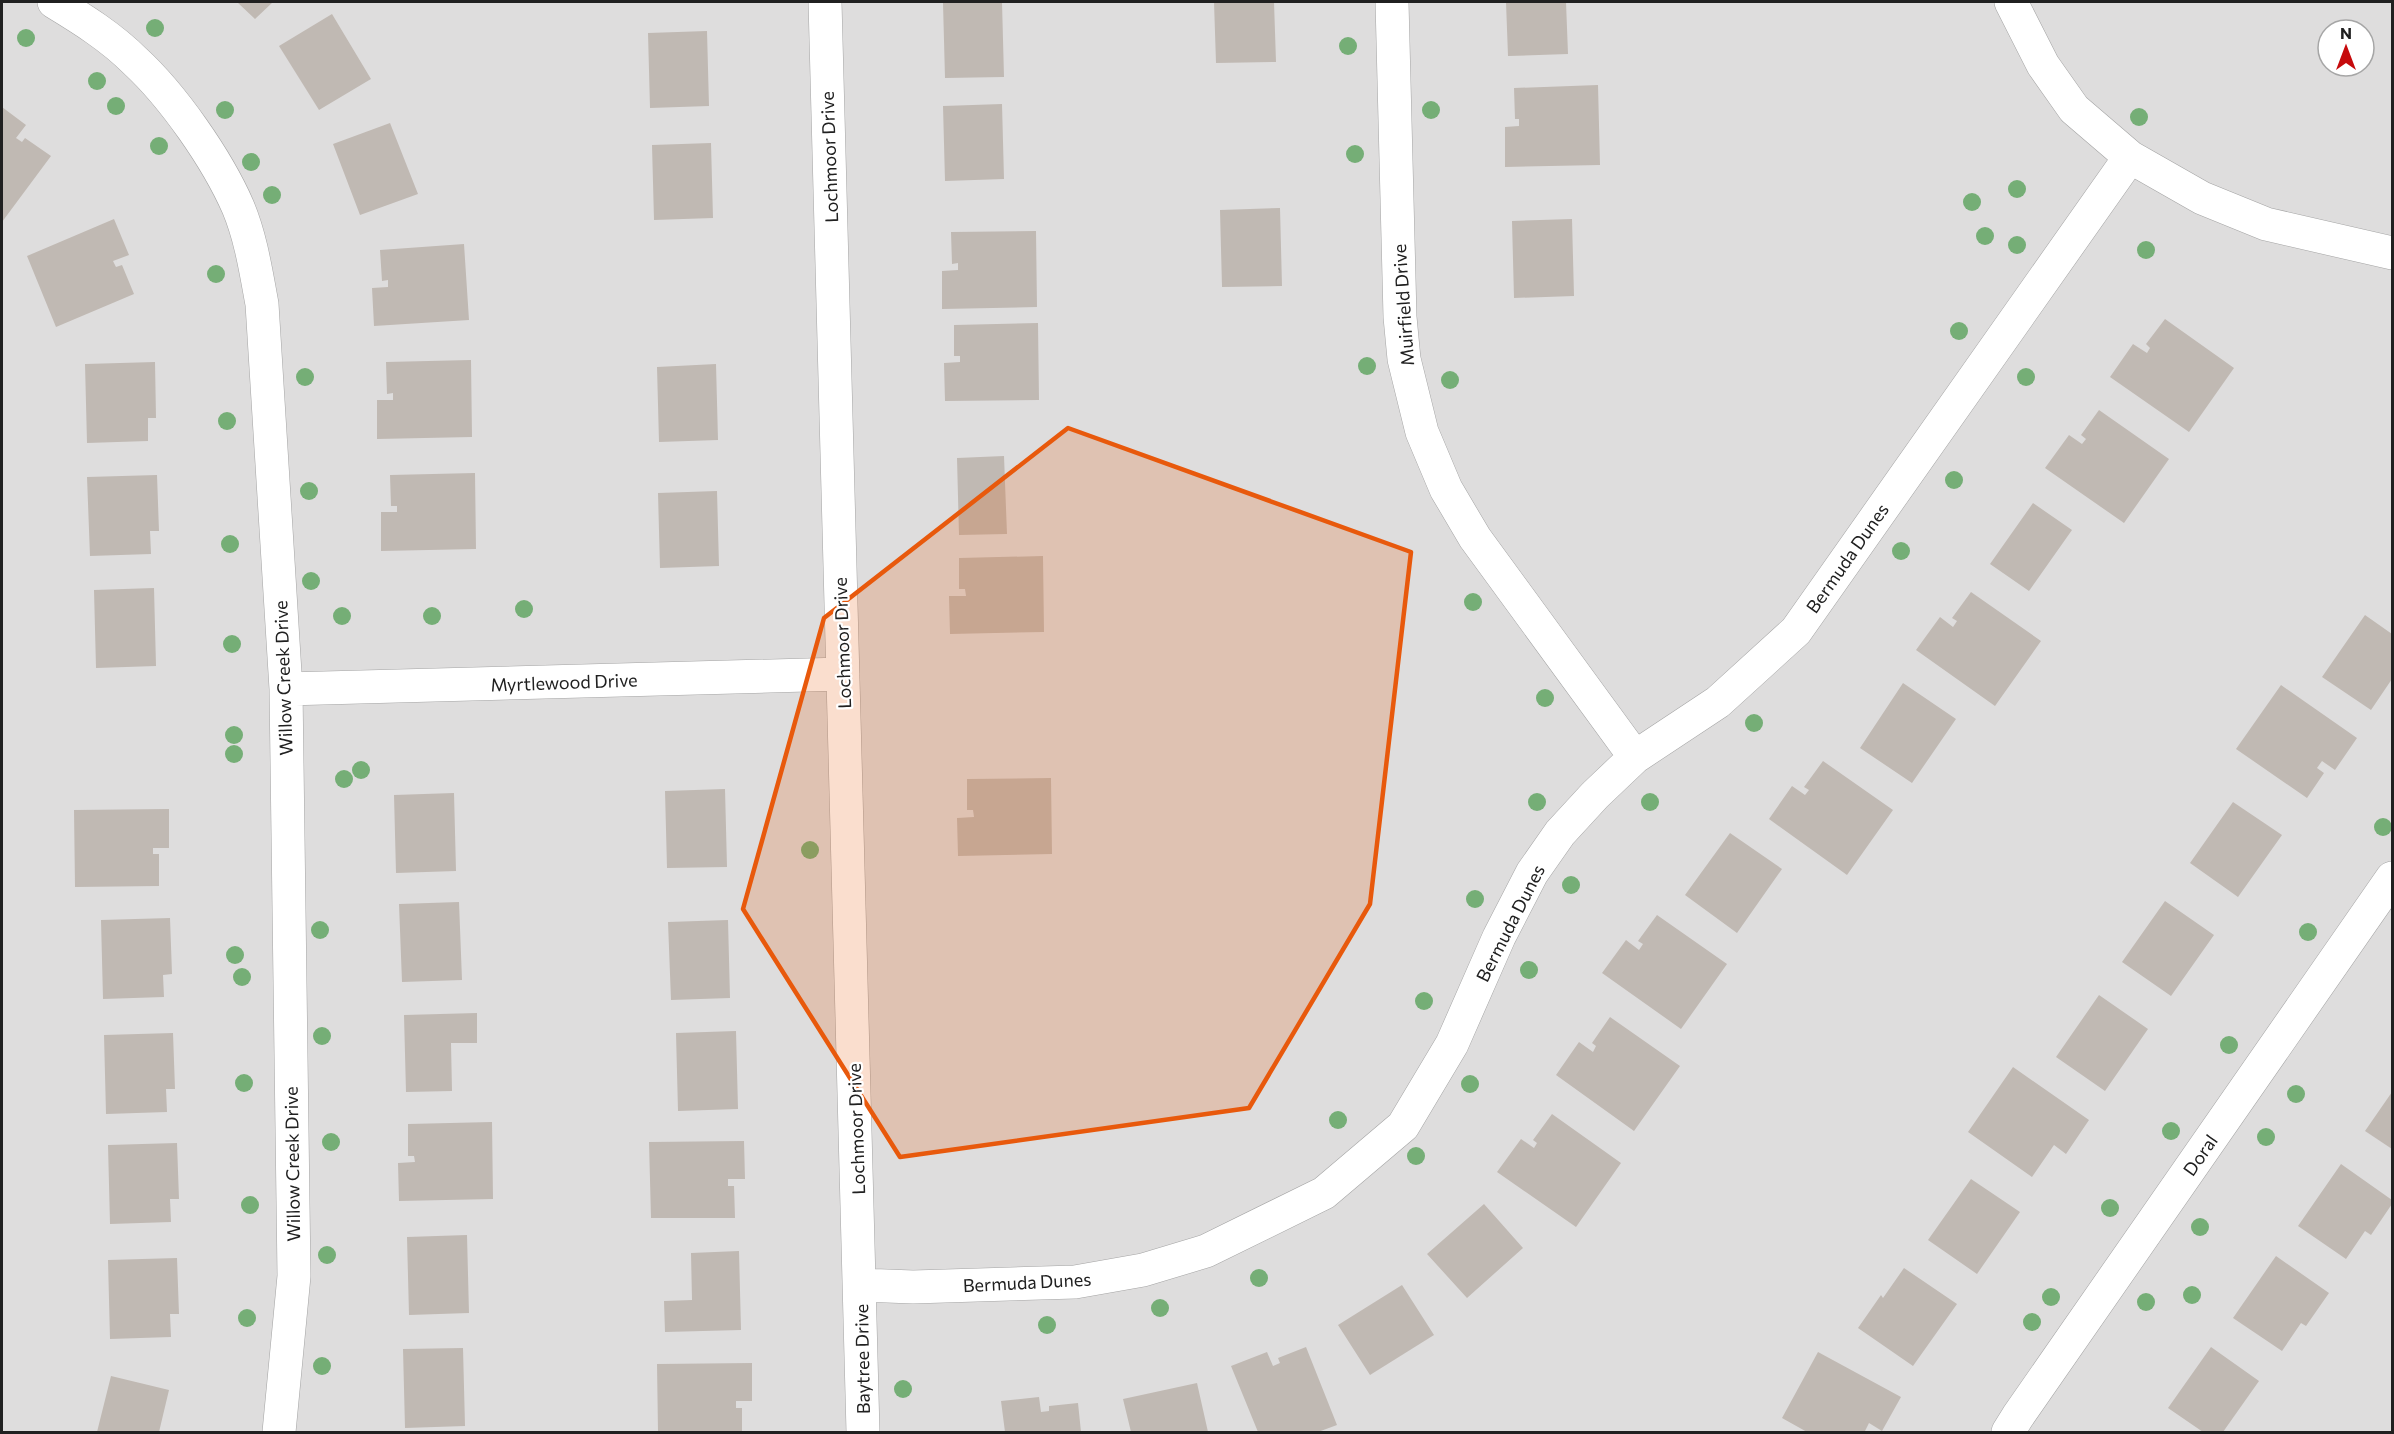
<svg xmlns="http://www.w3.org/2000/svg" width="2394" height="1434" viewBox="0 0 2394 1434" font-family="Commissioner,sans-serif">
	<style>
		.residential { fill: #dedddd; fill-rule: evenodd }
		.building { fill: #c0b9b3 }
		.lines { fill: none; stroke-linecap: round; stroke-linejoin: round }
		.street-casing { stroke: #a4a4a4; stroke-width: 34 }
		.street { stroke: #fff; stroke-width: 33 }
		.tree { fill: #75ae76 }
		.marked { fill: #e8590c; fill-opacity: 0.2; stroke: #e8590c; stroke-width: 4.5; stroke-linejoin: round }
		.labels { text-anchor: middle; dominant-baseline: central; stroke-width: 4.5; stroke-linejoin: round; paint-order: stroke }
		.street-label { font-size: 18px; fill: #202020; stroke: #fff }
	</style>
	<rect width="100%" height="100%" fill="#f0ede7"/>
	<path class="residential" d="M2,2H2392V1432H2ZM2328,30H2364V66H2328Z"/>
	<path class="building" d="M237,2H273L255,19Z
		M1002,2L1004,77L945,78L943,3Z
		M1214,2H1274L1276,62L1216,63Z
		M1506,2H1566L1568,54L1508,56Z
		M332,14L371,79L319,110L279,46Z
		M707,31L709,106L650,108L648,33Z
		M1598,85L1600,165L1505,167V127L1519,126V119H1515L1514,88Z
		M1002,104L1004,179L945,181L943,106Z
		M2,107L26,125L16,138L22,142L25,138L51,156L2,222Z
		M390,123L418,194L360,215L333,144Z
		M711,143L713,218L654,220L652,145Z
		M1280,208L1282,286L1222,287L1220,210Z
		M114,219L129,255L113,261L116,267L122,265L134,294L56,327L27,256Z
		M1572,219L1574,296L1514,298L1512,221Z
		M1036,231L1037,307L942,309V271L958,270V263L952,264L951,232Z
		M464,244L469,320L374,326L372,288L388,287V280L382,281L380,250Z
		M2165,319L2234,368L2189,432L2110,377L2133,344L2147,353L2150,348L2146,344Z
		M1038,323L1039,400L945,401L944,363L960,362V356H954V325Z
		M471,360L472,437L377,439V400H393V393L387,394L386,362Z
		M155,362L156,418H148V441L87,443L85,364Z
		M716,364L718,440L659,442L657,367Z
		M2099,410L2169,459L2124,523L2045,468L2069,435L2082,444L2086,439L2081,435Z
		M1004,456L1007,534L959,535L957,458Z
		M475,473L476,549L381,551V512H397V506H391L390,475Z
		M157,475L159,531H150L151,554L90,556L87,477Z
		M717,491L719,566L660,568L658,493Z
		M2033,503L2072,530L2029,591L1990,564Z
		M1043,556L1044,632L950,634L949,596H966L965,589H959V558Z
		M154,588L156,666L96,668L94,590Z
		M1971,592L2041,641L1995,706L1916,650L1940,617L1953,627L1957,621L1952,618Z
		M2365,615L2392,634V679L2371,710L2322,677Z
		M1903,683L1956,719L1912,783L1860,748Z
		M2281,685L2357,738L2335,770L2322,761L2317,768L2324,773L2307,798L2236,749Z
		M1823,761L1893,810L1847,875L1769,819L1792,786L1805,795L1809,790L1804,787Z
		M1051,778L1052,854L958,856L957,818L974,817L973,810H967V779Z
		M725,789L727,867L667,868L665,791Z
		M454,793L456,871L396,873L394,795Z
		M2233,802L2282,835L2238,897L2190,863Z
		M169,809V848H153V854H159V886L75,887L74,810Z
		M1730,833L1782,869L1737,933L1685,895Z
		M2165,901L2214,935L2171,996L2122,962Z
		M459,902L462,980L402,982L399,904Z
		M1657,915L1727,964L1681,1029L1602,973L1626,940L1639,950L1643,944L1638,941Z
		M170,918L172,974L163,975L164,997L103,999L101,920Z
		M728,920L730,998L671,1000L668,922Z
		M2099,995L2148,1029L2105,1091L2056,1057Z
		M477,1013V1043H451L452,1091L406,1092L404,1015Z
		M1610,1017L1680,1066L1634,1131L1556,1075L1579,1042L1593,1052L1596,1046L1592,1043Z
		M736,1031L738,1109L678,1111L676,1033Z
		M173,1033L175,1089H166L167,1112L106,1114L104,1035Z
		M2013,1067L2089,1120L2066,1154L2054,1145L2032,1177L1968,1132Z
		M2392,1092V1149L2365,1131Z
		M1552,1114L1621,1163L1576,1227L1497,1172L1521,1139L1534,1148L1537,1143L1533,1140Z
		M492,1122L493,1199L399,1201L398,1163L415,1162L414,1156H408V1124Z
		M744,1141L745,1179H728V1186H734L735,1218H651L649,1142Z
		M177,1143L179,1199H170L171,1222L110,1224L108,1145Z
		M2341,1164L2392,1200V1204L2371,1235L2365,1231L2346,1259L2298,1226Z
		M1971,1179L2020,1212L1977,1274L1928,1240Z
		M1484,1204L1523,1248L1467,1298L1427,1254Z
		M467,1235L469,1313L409,1315L407,1237Z
		M739,1251L741,1330L665,1332L664,1301L692,1300L691,1253Z
		M2276,1256L2329,1293L2306,1326L2301,1323L2282,1351L2233,1318Z
		M177,1258L179,1314H170L171,1337L110,1339L108,1260Z
		M1904,1268L1957,1304L1913,1366L1858,1328L1881,1295L1883,1298Z
		M1402,1285L1434,1335L1370,1375L1338,1325Z
		M1306,1347L1337,1425L1318,1432H1258L1231,1366L1267,1352L1273,1366L1280,1363L1278,1358Z
		M2211,1347L2259,1381L2223,1432H2203L2168,1408Z
		M463,1348L465,1426L405,1428L403,1349Z
		M1818,1352L1901,1397L1882,1431L1869,1423L1865,1431L1868,1432H1807L1782,1418Z
		M752,1363V1401H736V1408H742V1432H658L657,1364Z
		M111,1376L169,1390L159,1432H97Z
		M1197,1383L1208,1432H1131L1123,1399Z
		M1039,1397L1041,1412L1049,1411V1406L1078,1403L1081,1432H1005L1001,1401Z"/>
	<g class="lines">
		<defs>
			<path id="street" d="M54,2C82,19 111,37 135,61C173,96 217,159 238,207C251,238 256,272 262,304L286,689L294,1276L279,1432
				M825,2L863,1432
				M1392,2L1400,317L1404,359L1422,432L1446,489L1475,538L1635,757
				M2011,2L2043,65L2074,109L2130,157L2202,198L2266,224L2392,253
				M286,689L843,674
				M861,1285L913,1287L1075,1282L1143,1270L1206,1251L1324,1193L1403,1126L1452,1044L1499,937L1532,873L1560,833L1595,795L1635,757L1718,702L1796,631L2130,157
				M2008,1432L2018,1416L2392,878"/>
		</defs>
		<use href="#street" class="street-casing"/>
		<use href="#street" class="street"/>
	</g>
	<g class="tree">
		<circle cx="155" cy="28" r="9"/>
		<circle cx="26" cy="38" r="9"/>
		<circle cx="1348" cy="46" r="9"/>
		<circle cx="97" cy="81" r="9"/>
		<circle cx="116" cy="106" r="9"/>
		<circle cx="225" cy="110" r="9"/>
		<circle cx="1431" cy="110" r="9"/>
		<circle cx="2139" cy="117" r="9"/>
		<circle cx="159" cy="146" r="9"/>
		<circle cx="1355" cy="154" r="9"/>
		<circle cx="251" cy="162" r="9"/>
		<circle cx="2017" cy="189" r="9"/>
		<circle cx="272" cy="195" r="9"/>
		<circle cx="1972" cy="202" r="9"/>
		<circle cx="1985" cy="236" r="9"/>
		<circle cx="2017" cy="245" r="9"/>
		<circle cx="2146" cy="250" r="9"/>
		<circle cx="216" cy="274" r="9"/>
		<circle cx="1959" cy="331" r="9"/>
		<circle cx="1367" cy="366" r="9"/>
		<circle cx="305" cy="377" r="9"/>
		<circle cx="2026" cy="377" r="9"/>
		<circle cx="1450" cy="380" r="9"/>
		<circle cx="227" cy="421" r="9"/>
		<circle cx="1954" cy="480" r="9"/>
		<circle cx="309" cy="491" r="9"/>
		<circle cx="230" cy="544" r="9"/>
		<circle cx="1901" cy="551" r="9"/>
		<circle cx="311" cy="581" r="9"/>
		<circle cx="1473" cy="602" r="9"/>
		<circle cx="524" cy="609" r="9"/>
		<circle cx="342" cy="616" r="9"/>
		<circle cx="432" cy="616" r="9"/>
		<circle cx="232" cy="644" r="9"/>
		<circle cx="1545" cy="698" r="9"/>
		<circle cx="1754" cy="723" r="9"/>
		<circle cx="234" cy="735" r="9"/>
		<circle cx="234" cy="754" r="9"/>
		<circle cx="361" cy="770" r="9"/>
		<circle cx="344" cy="779" r="9"/>
		<circle cx="1537" cy="802" r="9"/>
		<circle cx="1650" cy="802" r="9"/>
		<circle cx="2383" cy="827" r="9"/>
		<circle cx="810" cy="850" r="9"/>
		<circle cx="1571" cy="885" r="9"/>
		<circle cx="1475" cy="899" r="9"/>
		<circle cx="320" cy="930" r="9"/>
		<circle cx="2308" cy="932" r="9"/>
		<circle cx="235" cy="955" r="9"/>
		<circle cx="1529" cy="970" r="9"/>
		<circle cx="242" cy="977" r="9"/>
		<circle cx="1424" cy="1001" r="9"/>
		<circle cx="322" cy="1036" r="9"/>
		<circle cx="2229" cy="1045" r="9"/>
		<circle cx="244" cy="1083" r="9"/>
		<circle cx="1470" cy="1084" r="9"/>
		<circle cx="2296" cy="1094" r="9"/>
		<circle cx="1338" cy="1120" r="9"/>
		<circle cx="2171" cy="1131" r="9"/>
		<circle cx="2266" cy="1137" r="9"/>
		<circle cx="331" cy="1142" r="9"/>
		<circle cx="1416" cy="1156" r="9"/>
		<circle cx="250" cy="1205" r="9"/>
		<circle cx="2110" cy="1208" r="9"/>
		<circle cx="2200" cy="1227" r="9"/>
		<circle cx="327" cy="1255" r="9"/>
		<circle cx="1259" cy="1278" r="9"/>
		<circle cx="2192" cy="1295" r="9"/>
		<circle cx="2051" cy="1297" r="9"/>
		<circle cx="2146" cy="1302" r="9"/>
		<circle cx="1160" cy="1308" r="9"/>
		<circle cx="247" cy="1318" r="9"/>
		<circle cx="2032" cy="1322" r="9"/>
		<circle cx="1047" cy="1325" r="9"/>
		<circle cx="322" cy="1366" r="9"/>
		<circle cx="903" cy="1389" r="9"/>
	</g>
	<path class="marked" d="M1068,428L1411,552L1370,904L1249,1108L900,1157L743,909L824,618Z"/>
	<g class="labels">
		<g class="street-label">
			<text transform="translate(829 157) rotate(-92)">Lochmoor Drive</text>
			<text transform="translate(1403 305) rotate(-94)">Muirfield Drive</text>
			<text transform="translate(1847 558) rotate(-55)">Bermuda Dunes</text>
			<text transform="translate(842 643) rotate(-92)">Lochmoor Drive</text>
			<text transform="translate(283 678) rotate(-92)">Willow Creek Drive</text>
			<text transform="translate(564 682) rotate(-2)">Myrtlewood Drive</text>
			<text transform="translate(1510 923) rotate(-63)">Bermuda Dunes</text>
			<text transform="translate(856 1129) rotate(-92)">Lochmoor Drive</text>
			<text transform="translate(2200 1155) rotate(-55)">Doral</text>
			<text transform="translate(292 1164) rotate(-91)">Willow Creek Drive</text>
			<text transform="translate(1027 1282) rotate(-3)">Bermuda Dunes</text>
			<text transform="translate(862 1359) rotate(-91)">Baytree Drive</text>
		</g>
	</g>
	<rect width="2394" height="1434" fill="none" stroke="#202020" stroke-width="6"/>
	<g transform="translate(2346 48)"><circle r="28" fill="#ffffff" stroke="#a6a6a6" stroke-width="1.5"/>
	<path d="M0-4.5L10 22L0 15L-10 22Z" fill="#c60a0c"/>
	<text y="-9" font-size="16" font-weight="bold" text-anchor="middle" fill="#202020">N</text>
	</g>
</svg>
